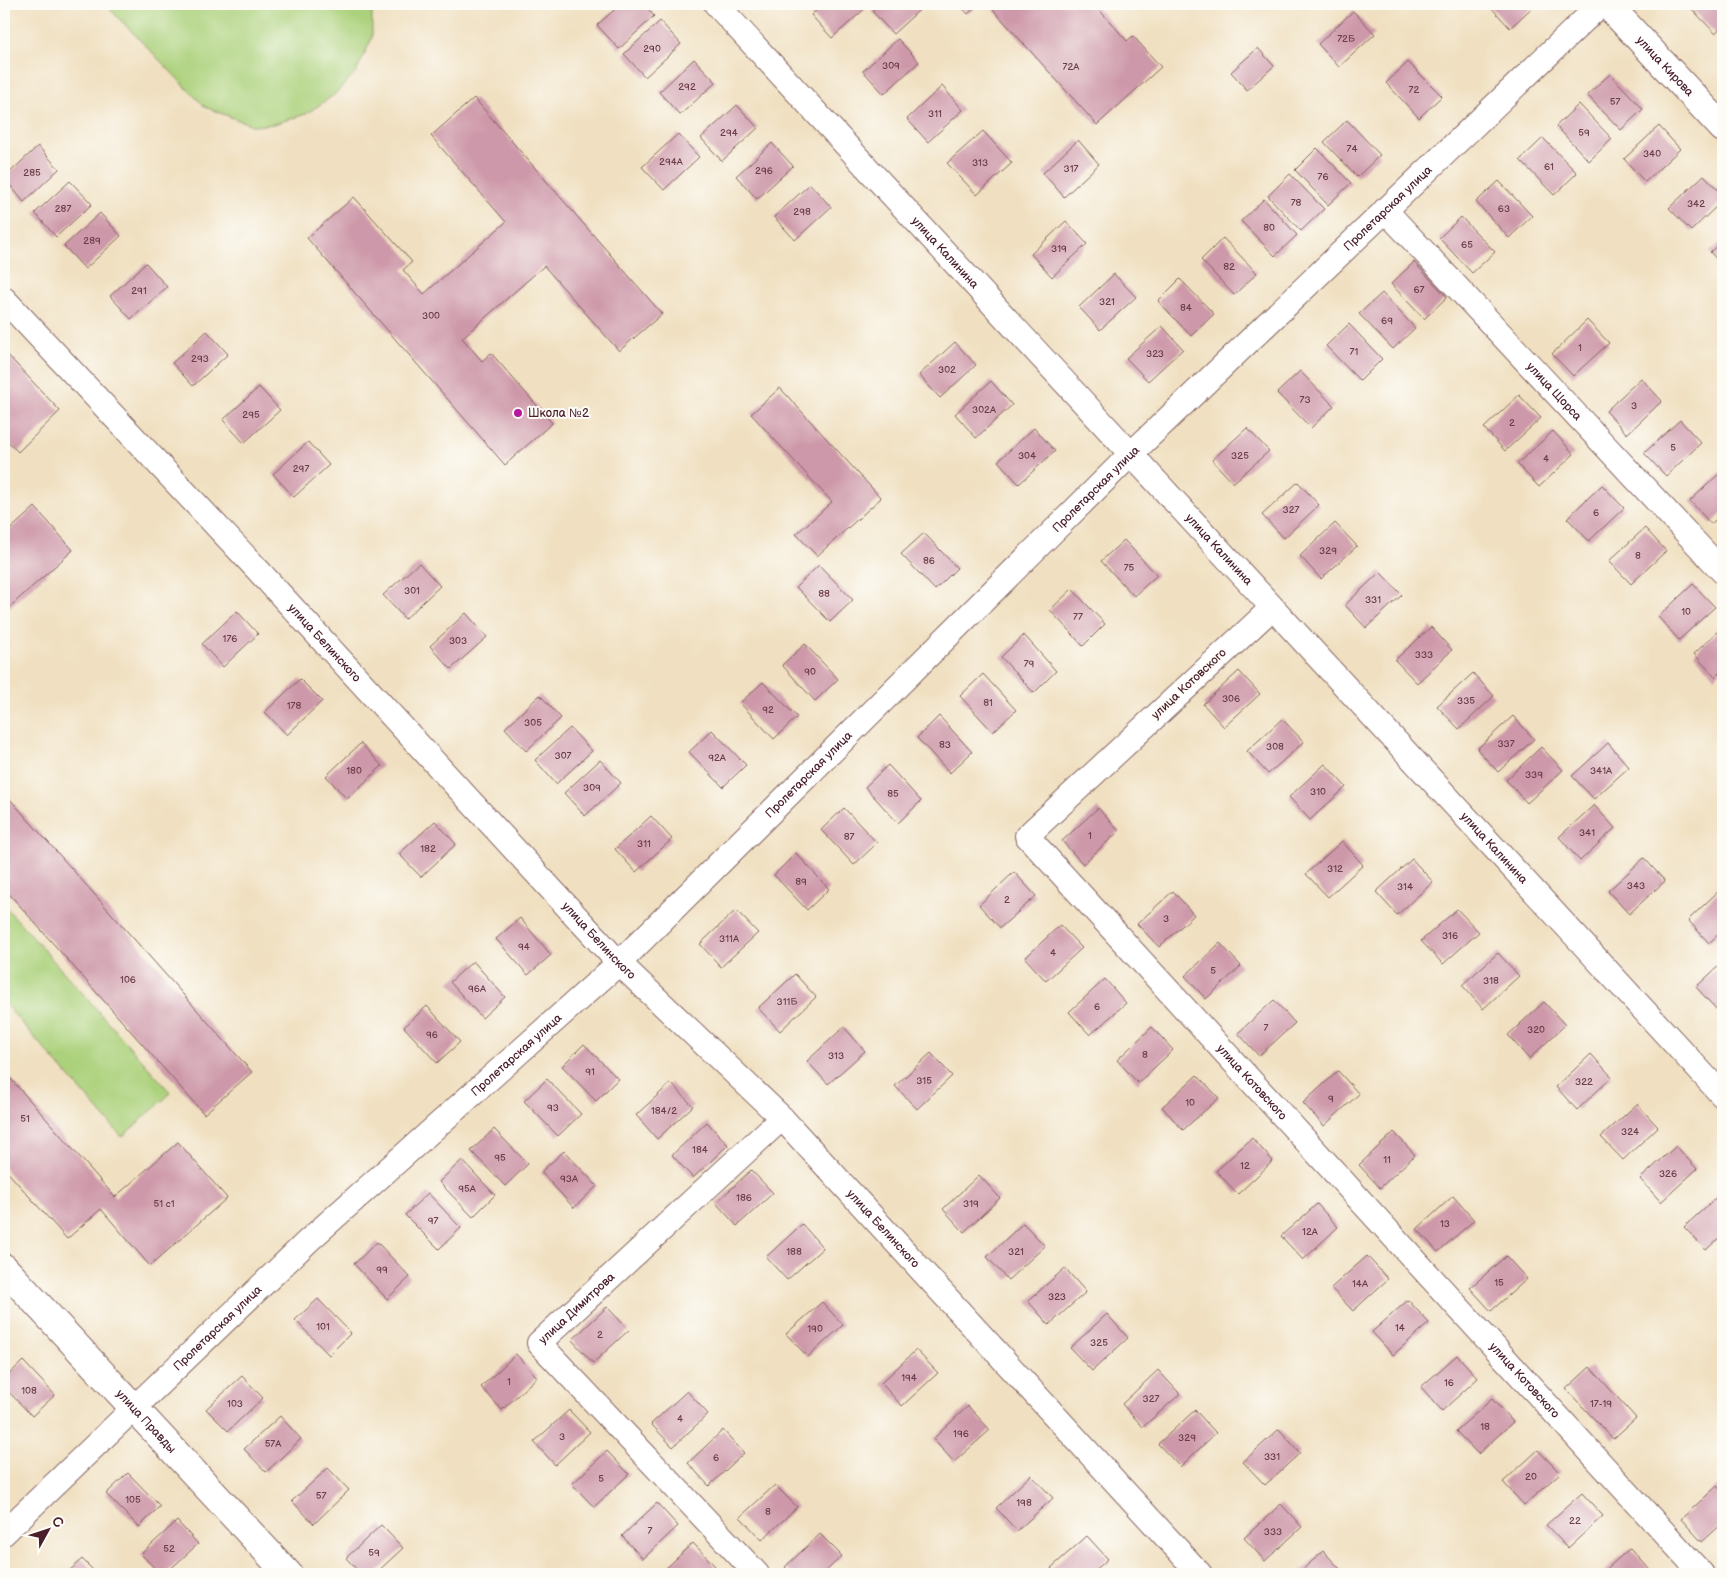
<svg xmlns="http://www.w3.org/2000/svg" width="1727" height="1578" viewBox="0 0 1727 1578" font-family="'Balsamiq Sans',sans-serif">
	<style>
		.green { fill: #acd17b; stroke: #7b7853 }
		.building { fill: #cd98a9 }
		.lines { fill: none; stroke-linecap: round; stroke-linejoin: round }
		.minor-casing { stroke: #846360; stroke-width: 26 }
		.tertiary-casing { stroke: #846360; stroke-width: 30 }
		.minor { stroke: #fff; stroke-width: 24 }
		.tertiary { stroke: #fff; stroke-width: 28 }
		.poi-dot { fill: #b5179e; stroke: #fdfcf7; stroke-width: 2 }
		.labels { text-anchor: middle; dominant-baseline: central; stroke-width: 4; stroke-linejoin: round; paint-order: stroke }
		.number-label { font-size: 10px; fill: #6b3d4a }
		.street-label { font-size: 12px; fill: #4a1f2b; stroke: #fdfcf7 }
		.poi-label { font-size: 12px; fill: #4a1f2b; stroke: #fdfcf7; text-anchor: start }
	</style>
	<rect width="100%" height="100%" fill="#fdfcf7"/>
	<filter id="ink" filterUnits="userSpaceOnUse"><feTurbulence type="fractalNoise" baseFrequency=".02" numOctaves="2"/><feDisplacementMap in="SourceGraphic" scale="10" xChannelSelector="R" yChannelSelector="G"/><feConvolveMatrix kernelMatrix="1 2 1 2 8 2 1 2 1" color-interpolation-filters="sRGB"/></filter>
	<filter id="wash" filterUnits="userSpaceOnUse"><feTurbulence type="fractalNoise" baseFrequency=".0096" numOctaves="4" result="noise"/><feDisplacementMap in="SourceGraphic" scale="20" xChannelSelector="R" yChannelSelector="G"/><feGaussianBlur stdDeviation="1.12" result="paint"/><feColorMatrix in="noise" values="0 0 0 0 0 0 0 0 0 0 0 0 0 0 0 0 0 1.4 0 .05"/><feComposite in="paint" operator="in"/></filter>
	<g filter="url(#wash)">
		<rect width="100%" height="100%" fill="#f0e0c1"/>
		<path class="green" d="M105,4H370L372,10V38L356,72L334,95L306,114L274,124L254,126L205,107Z
			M4,905L171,1093L122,1137L4,1003Z"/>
		<g id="blocks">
			<path class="building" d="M621,4H644L654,16L619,49L597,25Z
				M824,4H866L868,6L832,38L811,15Z
				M879,4H926L893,34L872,11Z
				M959,4H979L968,14Z
				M988,4H1094L1127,41L1133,36L1161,67L1097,125Z
				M1490,4H1536L1510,28L1489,5Z
				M1687,4H1723V26L1715,33Z
				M1353,11L1375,34L1339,67L1318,44Z
				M660,21L681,44L645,77L624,54Z
				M898,39L919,62L884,94L863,71Z
				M1258,48L1274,66L1247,90L1231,72Z
				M694,59L716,82L680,115L659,92Z
				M1408,62L1442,96L1419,118L1386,83Z
				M1610,74L1643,109L1621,130L1587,95Z
				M942,86L963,110L928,142L907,119Z
				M474,98L662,314L619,351L544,266L462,338L482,361L491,353L552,423L505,465L307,238L354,197L412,262L403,270L424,294L506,222L431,136Z
				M1579,104L1612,139L1589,161L1556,126Z
				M737,105L758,128L722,161L701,138Z
				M1347,120L1380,155L1357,177L1324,142Z
				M1659,126L1680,149L1645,182L1624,159Z
				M983,131L1012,163L977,195L947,163Z
				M678,134L699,157L664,190L642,167Z
				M1543,138L1577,173L1554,195L1520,160Z
				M1078,140L1099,164L1064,197L1043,173Z
				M772,143L793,166L757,199L736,176Z
				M38,146L59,169L24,202L4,178Z
				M1317,148L1351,183L1328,205L1295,170Z
				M1290,174L1324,209L1301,231L1268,196Z
				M1704,175L1723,195V200L1691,231L1669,208Z
				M70,181L92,204L56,237L35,213Z
				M1499,181L1532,216L1509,238L1476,202Z
				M810,184L831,207L795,240L774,217Z
				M1264,199L1297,235L1275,256L1241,221Z
				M100,213L121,236L85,269L64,246Z
				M1461,217L1495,252L1472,273L1439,238Z
				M1066,221L1087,244L1052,277L1031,254Z
				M1223,238L1257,273L1234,295L1201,260Z
				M1723,240V266L1710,252Z
				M1414,262L1447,297L1424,319L1391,284Z
				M146,263L167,287L131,319L110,296Z
				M1114,274L1136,297L1100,330L1079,307Z
				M1180,279L1214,314L1191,336L1158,301Z
				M1382,293L1415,328L1393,349L1359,314Z
				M1587,320L1609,343L1573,376L1552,354Z
				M1349,324L1382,359L1360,381L1326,346Z
				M1162,326L1183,349L1148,381L1126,358Z
				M207,331L228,354L193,386L172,363Z
				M955,342L976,365L940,398L919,375Z
				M4,351L60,411L18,452L4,437Z
				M1300,371L1334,406L1311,428L1277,393Z
				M1641,378L1662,401L1627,434L1606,411Z
				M991,381L1012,405L976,438L955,414Z
				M259,387L280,410L244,443L223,420Z
				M780,388L881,498L817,556L796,534L832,502L751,414Z
				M1519,395L1541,418L1505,451L1484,428Z
				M1680,420L1701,443L1666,476L1644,453Z
				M1034,428L1055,451L1019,484L998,461Z
				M1247,428L1269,451L1233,483L1212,460Z
				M1553,431L1574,454L1539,487L1517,464Z
				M308,442L329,465L294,497L273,474Z
				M1723,470V513L1711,524L1690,501Z
				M1298,482L1319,505L1284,538L1262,515Z
				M1602,485L1624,508L1589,541L1567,518Z
				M35,507L73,550L4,612V535Z
				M1335,523L1357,546L1321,579L1300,556Z
				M1645,528L1666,551L1631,584L1609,561Z
				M924,533L957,568L935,590L901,554Z
				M1124,540L1157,575L1134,596L1101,561Z
				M419,563L440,586L405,619L383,595Z
				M819,565L853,600L830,622L796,587Z
				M1380,572L1402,595L1366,628L1345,605Z
				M1693,584L1715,607L1679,640L1658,617Z
				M1072,589L1105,624L1083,646L1050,610Z
				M237,611L258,634L223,667L202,644Z
				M466,613L487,637L451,669L430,646Z
				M1723,626V669L1715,677L1694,654Z
				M1431,627L1452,650L1417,683L1395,660Z
				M4,635L10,642L4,647Z
				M1024,635L1056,671L1034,693L1001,657Z
				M805,644L838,679L815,701L782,665Z
				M1239,671L1260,694L1224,727L1203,704Z
				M1473,673L1494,696L1459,729L1437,706Z
				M983,674L1016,710L993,732L960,696Z
				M300,679L322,701L287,735L265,712Z
				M763,682L797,717L774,739L740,703Z
				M540,695L561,718L526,751L505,728Z
				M939,716L972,752L950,773L917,738Z
				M1513,716L1534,739L1498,772L1477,749Z
				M1282,719L1304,742L1268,774L1247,751Z
				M570,728L592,751L556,784L535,760Z
				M712,730L746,765L723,787L689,752Z
				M361,743L382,766L347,799L326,776Z
				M1608,743L1629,767L1594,799L1572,776Z
				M1541,747L1563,770L1527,803L1506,780Z
				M600,760L621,783L585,816L564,793Z
				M1325,764L1346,787L1310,820L1289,797Z
				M888,765L921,801L898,823L865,787Z
				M8,797L252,1072L204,1114L4,888V801Z
				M1594,805L1615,828L1580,861L1559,837Z
				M844,808L877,843L854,865L821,830Z
				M1098,808L1119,831L1083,864L1062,841Z
				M651,816L672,839L636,872L615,849Z
				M435,821L456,844L421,877L399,854Z
				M1342,841L1363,865L1328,897L1306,874Z
				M796,853L829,889L807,910L774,875Z
				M1644,858L1665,881L1629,914L1608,891Z
				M1412,859L1433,882L1397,915L1376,892Z
				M1014,872L1036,896L1000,928L979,905Z
				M1723,887V930L1709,943L1688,920Z
				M1173,891L1194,915L1159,947L1137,924Z
				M1457,909L1479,932L1443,964L1421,941Z
				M736,910L758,933L721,967L700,944Z
				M520,918L551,955L528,975L496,939Z
				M1060,925L1082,948L1046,981L1025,958Z
				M1220,943L1241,966L1206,999L1185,976Z
				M1498,953L1519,976L1483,1009L1462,985Z
				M473,961L505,997L482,1018L450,982Z
				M1723,962V1004L1717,1010L1696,987Z
				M795,974L816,997L780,1031L758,1008Z
				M1105,979L1126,1003L1090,1035L1069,1012Z
				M1274,1000L1295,1023L1259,1056L1238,1033Z
				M1544,1002L1565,1025L1529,1059L1508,1035Z
				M427,1006L460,1042L437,1063L404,1027Z
				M844,1027L865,1051L828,1084L807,1061Z
				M1152,1027L1173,1050L1138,1083L1117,1060Z
				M584,1044L618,1079L596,1101L562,1066Z
				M931,1053L952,1076L917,1109L895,1086Z
				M1591,1054L1612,1077L1577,1110L1556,1087Z
				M4,1071L115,1197L178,1142L227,1198L150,1266L101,1209L67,1239L4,1168Z
				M1338,1071L1359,1094L1324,1126L1303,1103Z
				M1197,1075L1219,1098L1183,1130L1162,1107Z
				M547,1079L581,1114L558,1136L524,1101Z
				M671,1083L693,1106L657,1139L636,1115Z
				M1637,1104L1658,1127L1623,1160L1601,1137Z
				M707,1122L728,1145L693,1178L672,1155Z
				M494,1129L528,1164L505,1186L471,1151Z
				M1394,1132L1415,1155L1380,1188L1359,1165Z
				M1252,1138L1273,1161L1238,1194L1216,1171Z
				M1676,1146L1697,1169L1661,1202L1640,1179Z
				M564,1151L597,1186L574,1208L541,1172Z
				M462,1160L495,1195L473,1217L439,1182Z
				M751,1170L773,1193L737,1226L716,1203Z
				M979,1175L1000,1198L964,1232L943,1209Z
				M428,1193L461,1228L439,1249L405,1215Z
				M1720,1194L1723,1198V1234L1706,1250L1684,1227Z
				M1453,1196L1474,1220L1438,1252L1417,1229Z
				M1317,1204L1338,1227L1303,1260L1281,1236Z
				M1023,1223L1045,1246L1008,1280L987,1257Z
				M802,1224L823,1248L787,1280L766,1257Z
				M377,1242L410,1277L387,1299L354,1264Z
				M1367,1256L1388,1279L1353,1311L1331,1288Z
				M1506,1256L1527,1279L1491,1311L1470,1288Z
				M1065,1268L1086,1292L1049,1325L1028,1301Z
				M318,1299L351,1333L329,1355L295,1320Z
				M1408,1300L1429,1323L1393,1355L1372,1332Z
				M822,1302L843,1325L808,1357L786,1334Z
				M607,1307L629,1330L593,1363L572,1340Z
				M1107,1314L1128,1338L1092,1371L1070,1348Z
				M916,1350L938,1373L902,1406L881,1383Z
				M516,1354L537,1377L502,1410L481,1387Z
				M1457,1355L1478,1378L1442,1411L1421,1387Z
				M23,1361L55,1395L32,1416L4,1387V1379Z
				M1590,1367L1636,1418L1613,1439L1566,1389Z
				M1158,1370L1180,1394L1143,1427L1122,1404Z
				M242,1376L263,1398L228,1431L206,1409Z
				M687,1391L708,1414L673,1447L651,1424Z
				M1492,1399L1513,1422L1478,1454L1456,1431Z
				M968,1406L990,1430L954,1462L933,1439Z
				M569,1410L590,1432L555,1465L534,1442Z
				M1195,1410L1216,1433L1180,1467L1158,1444Z
				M280,1416L301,1439L266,1472L244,1449Z
				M1279,1429L1300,1453L1265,1485L1243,1462Z
				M723,1430L744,1453L709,1486L688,1463Z
				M1538,1450L1560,1473L1524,1505L1503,1482Z
				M607,1451L629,1474L594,1507L572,1484Z
				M328,1468L349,1490L314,1524L292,1501Z
				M128,1473L160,1506L139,1527L106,1494Z
				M1031,1475L1053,1498L1017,1531L996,1508Z
				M775,1485L797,1507L762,1540L740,1517Z
				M1717,1486L1723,1493V1523L1702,1542L1681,1519Z
				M1582,1493L1603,1516L1568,1548L1546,1525Z
				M657,1503L678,1526L643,1559L622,1536Z
				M1281,1504L1302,1527L1265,1561L1244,1538Z
				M177,1521L198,1544L165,1574H160L141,1554Z
				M381,1525L403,1548L375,1574H361L346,1558Z
				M820,1534L842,1556L823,1574H792L785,1567Z
				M1087,1536L1108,1559L1091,1574H1057L1051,1568Z
				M693,1543L715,1566L706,1574H660Z
				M1630,1548L1651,1571L1647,1574H1601Z
				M1323,1551L1345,1574H1298Z
				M82,1559L97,1574H66Z"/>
		</g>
	</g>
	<g filter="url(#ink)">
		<use href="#blocks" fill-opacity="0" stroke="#846360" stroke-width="1"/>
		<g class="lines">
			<defs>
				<g id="minor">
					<path id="s1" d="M716,4L1723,1096"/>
					<path id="s2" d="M1385,210L1723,572"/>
					<path id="s3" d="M4,299L256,568L619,963L782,1118L1200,1574"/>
					<path id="s4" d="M1272,608L1027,836L1702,1574"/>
					<path id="s5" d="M4,1533L308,1241L619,963L1131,454L1601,4"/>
					<path id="s6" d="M757,1574L539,1343L782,1118"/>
				</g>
				<g id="tertiary">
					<path id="s7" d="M1607,4L1723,128"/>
					<path id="s8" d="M4,1268L288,1574"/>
				</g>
			</defs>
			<use href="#minor" class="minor-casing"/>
			<use href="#tertiary" class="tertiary-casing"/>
			<use href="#minor" class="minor"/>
			<use href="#tertiary" class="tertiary"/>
		</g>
	</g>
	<circle class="poi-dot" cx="518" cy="413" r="5"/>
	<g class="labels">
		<g class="number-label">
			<text x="1346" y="39">72Б</text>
			<text x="652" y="49">290</text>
			<text x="891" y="66">309</text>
			<text x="1071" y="67">72А</text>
			<text x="687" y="87">292</text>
			<text x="1414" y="90">72</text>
			<text x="1615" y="102">57</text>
			<text x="935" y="114">311</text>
			<text x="729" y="133">294</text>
			<text x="1584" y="133">59</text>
			<text x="1352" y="149">74</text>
			<text x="1652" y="154">340</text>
			<text x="671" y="162">294А</text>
			<text x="980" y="163">313</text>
			<text x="1549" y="167">61</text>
			<text x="1071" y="169">317</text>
			<text x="764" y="171">296</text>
			<text x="32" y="173">285</text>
			<text x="1323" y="177">76</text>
			<text x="1296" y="203">78</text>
			<text x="1696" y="204">342</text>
			<text x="63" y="209">287</text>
			<text x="1504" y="209">63</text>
			<text x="802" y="212">298</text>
			<text x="1269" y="228">80</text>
			<text x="92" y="241">289</text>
			<text x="1467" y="245">65</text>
			<text x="1059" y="249">319</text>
			<text x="1229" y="267">82</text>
			<text x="1419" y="290">67</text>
			<text x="139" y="291">291</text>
			<text x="1107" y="302">321</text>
			<text x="1186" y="308">84</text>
			<text x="431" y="316">300</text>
			<text x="1387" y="321">69</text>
			<text x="1580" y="348">1</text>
			<text x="1354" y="352">71</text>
			<text x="1155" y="354">323</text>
			<text x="200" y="359">293</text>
			<text x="947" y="370">302</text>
			<text x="1305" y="400">73</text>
			<text x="1634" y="406">3</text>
			<text x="984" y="410">302А</text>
			<text x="251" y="415">295</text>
			<text x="1512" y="423">2</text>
			<text x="1673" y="448">5</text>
			<text x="1027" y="456">304</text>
			<text x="1240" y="456">325</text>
			<text x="1546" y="459">4</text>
			<text x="301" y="469">297</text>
			<text x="1291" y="510">327</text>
			<text x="1596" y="513">6</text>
			<text x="1328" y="551">329</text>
			<text x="1638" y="556">8</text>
			<text x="929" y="561">86</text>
			<text x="1129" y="568">75</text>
			<text x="412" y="591">301</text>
			<text x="824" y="594">88</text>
			<text x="1373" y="600">331</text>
			<text x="1686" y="612">10</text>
			<text x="1078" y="617">77</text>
			<text x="230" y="639">176</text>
			<text x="458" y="641">303</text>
			<text x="1424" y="655">333</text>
			<text x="1029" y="664">79</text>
			<text x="810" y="672">90</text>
			<text x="1231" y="699">306</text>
			<text x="1466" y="701">335</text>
			<text x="988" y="703">81</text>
			<text x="294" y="706">178</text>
			<text x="768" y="710">92</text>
			<text x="533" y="723">305</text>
			<text x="1506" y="744">337</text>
			<text x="945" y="745">83</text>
			<text x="1275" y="747">308</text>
			<text x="563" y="756">307</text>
			<text x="717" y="758">92А</text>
			<text x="354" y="771">180</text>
			<text x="1601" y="771">341А</text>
			<text x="1534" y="775">339</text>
			<text x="592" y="788">309</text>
			<text x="1318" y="792">310</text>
			<text x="893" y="794">85</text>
			<text x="1587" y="833">341</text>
			<text x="1090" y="836">1</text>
			<text x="849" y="837">87</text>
			<text x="644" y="844">311</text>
			<text x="428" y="849">182</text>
			<text x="1335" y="869">312</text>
			<text x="801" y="882">89</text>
			<text x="1636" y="886">343</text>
			<text x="1405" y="887">314</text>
			<text x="1007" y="900">2</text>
			<text x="1166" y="919">3</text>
			<text x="1450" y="936">316</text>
			<text x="729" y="939">311А</text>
			<text x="524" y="947">94</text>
			<text x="1053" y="953">4</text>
			<text x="1213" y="971">5</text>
			<text x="128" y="980">106</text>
			<text x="1491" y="981">318</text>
			<text x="477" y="989">96А</text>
			<text x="787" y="1002">311Б</text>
			<text x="1097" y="1007">6</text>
			<text x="1266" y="1028">7</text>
			<text x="1536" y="1030">320</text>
			<text x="432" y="1035">96</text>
			<text x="1145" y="1055">8</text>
			<text x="836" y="1056">313</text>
			<text x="590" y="1072">91</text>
			<text x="924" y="1081">315</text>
			<text x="1584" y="1082">322</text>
			<text x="1331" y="1099">9</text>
			<text x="1190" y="1103">10</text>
			<text x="553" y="1108">93</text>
			<text x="664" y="1111">184/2</text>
			<text x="25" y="1119">51</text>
			<text x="1630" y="1132">324</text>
			<text x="700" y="1150">184</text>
			<text x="500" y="1158">95</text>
			<text x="1387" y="1160">11</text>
			<text x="1245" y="1166">12</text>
			<text x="1668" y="1174">326</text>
			<text x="569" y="1179">93А</text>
			<text x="467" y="1189">95А</text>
			<text x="744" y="1198">186</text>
			<text x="164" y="1204">51 с1</text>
			<text x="971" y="1204">319</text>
			<text x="433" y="1221">97</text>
			<text x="1445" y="1224">13</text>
			<text x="1310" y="1232">12А</text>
			<text x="794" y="1252">188</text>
			<text x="1016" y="1252">321</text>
			<text x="382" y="1270">99</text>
			<text x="1499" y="1283">15</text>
			<text x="1360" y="1284">14А</text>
			<text x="1057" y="1297">323</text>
			<text x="323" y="1327">101</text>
			<text x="1400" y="1328">14</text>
			<text x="815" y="1329">190</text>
			<text x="600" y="1335">2</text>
			<text x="1099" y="1343">325</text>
			<text x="909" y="1378">194</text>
			<text x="509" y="1382">1</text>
			<text x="1449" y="1383">16</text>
			<text x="29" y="1391">108</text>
			<text x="1151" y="1399">327</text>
			<text x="235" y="1404">103</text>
			<text x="1601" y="1404">17-19</text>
			<text x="680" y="1419">4</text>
			<text x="1485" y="1427">18</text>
			<text x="961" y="1434">196</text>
			<text x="562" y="1437">3</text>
			<text x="1187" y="1438">329</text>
			<text x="273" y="1444">57А</text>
			<text x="1272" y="1457">331</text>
			<text x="716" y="1458">6</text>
			<text x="1531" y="1477">20</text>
			<text x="601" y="1479">5</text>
			<text x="321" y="1496">57</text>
			<text x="133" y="1500">105</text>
			<text x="1024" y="1503">198</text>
			<text x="768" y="1512">8</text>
			<text x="1575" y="1521">22</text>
			<text x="650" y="1531">7</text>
			<text x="1273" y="1532">333</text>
			<text x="169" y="1549">52</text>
			<text x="374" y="1553">59</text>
		</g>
		<g class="street-label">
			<text stroke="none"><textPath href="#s7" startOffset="85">улица Кирова</textPath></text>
			<text stroke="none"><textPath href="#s5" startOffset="1916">Пролетарская улица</textPath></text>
			<text stroke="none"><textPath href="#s1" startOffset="338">улица Калинина</textPath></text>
			<text stroke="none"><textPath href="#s2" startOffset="248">улица Щорса</textPath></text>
			<text stroke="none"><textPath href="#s5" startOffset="1511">Пролетарская улица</textPath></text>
			<text stroke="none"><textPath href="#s1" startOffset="742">улица Калинина</textPath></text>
			<text stroke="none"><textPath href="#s3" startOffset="470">улица Белинского</textPath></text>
			<text transform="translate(1189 684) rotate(-43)">улица Котовского</text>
			<text stroke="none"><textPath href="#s5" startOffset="1106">Пролетарская улица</textPath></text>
			<text stroke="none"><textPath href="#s1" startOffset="1148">улица Калинина</textPath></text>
			<text stroke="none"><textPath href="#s3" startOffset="875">улица Белинского</textPath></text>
			<text stroke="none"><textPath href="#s5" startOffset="701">Пролетарская улица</textPath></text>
			<text stroke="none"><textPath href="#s4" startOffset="668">улица Котовского</textPath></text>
			<text stroke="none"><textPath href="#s3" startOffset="1280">улица Белинского</textPath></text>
			<text stroke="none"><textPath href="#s6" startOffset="369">улица Димитрова</textPath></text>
			<text stroke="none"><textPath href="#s5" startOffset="296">Пролетарская улица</textPath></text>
			<text stroke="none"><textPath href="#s4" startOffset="1072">улица Котовского</textPath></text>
			<text stroke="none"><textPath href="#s8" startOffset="209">улица Правды</textPath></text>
		</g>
		<g class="poi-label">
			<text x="528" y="413">Школа №2</text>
		</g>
	</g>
	<rect width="1727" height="1578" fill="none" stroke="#fdfcf7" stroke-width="20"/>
	<g transform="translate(48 1530) rotate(50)" stroke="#fdfcf7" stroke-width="4" paint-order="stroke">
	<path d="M0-4L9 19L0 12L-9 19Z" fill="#4a1f2b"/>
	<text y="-8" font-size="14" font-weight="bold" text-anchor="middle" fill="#4a1f2b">С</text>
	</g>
</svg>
